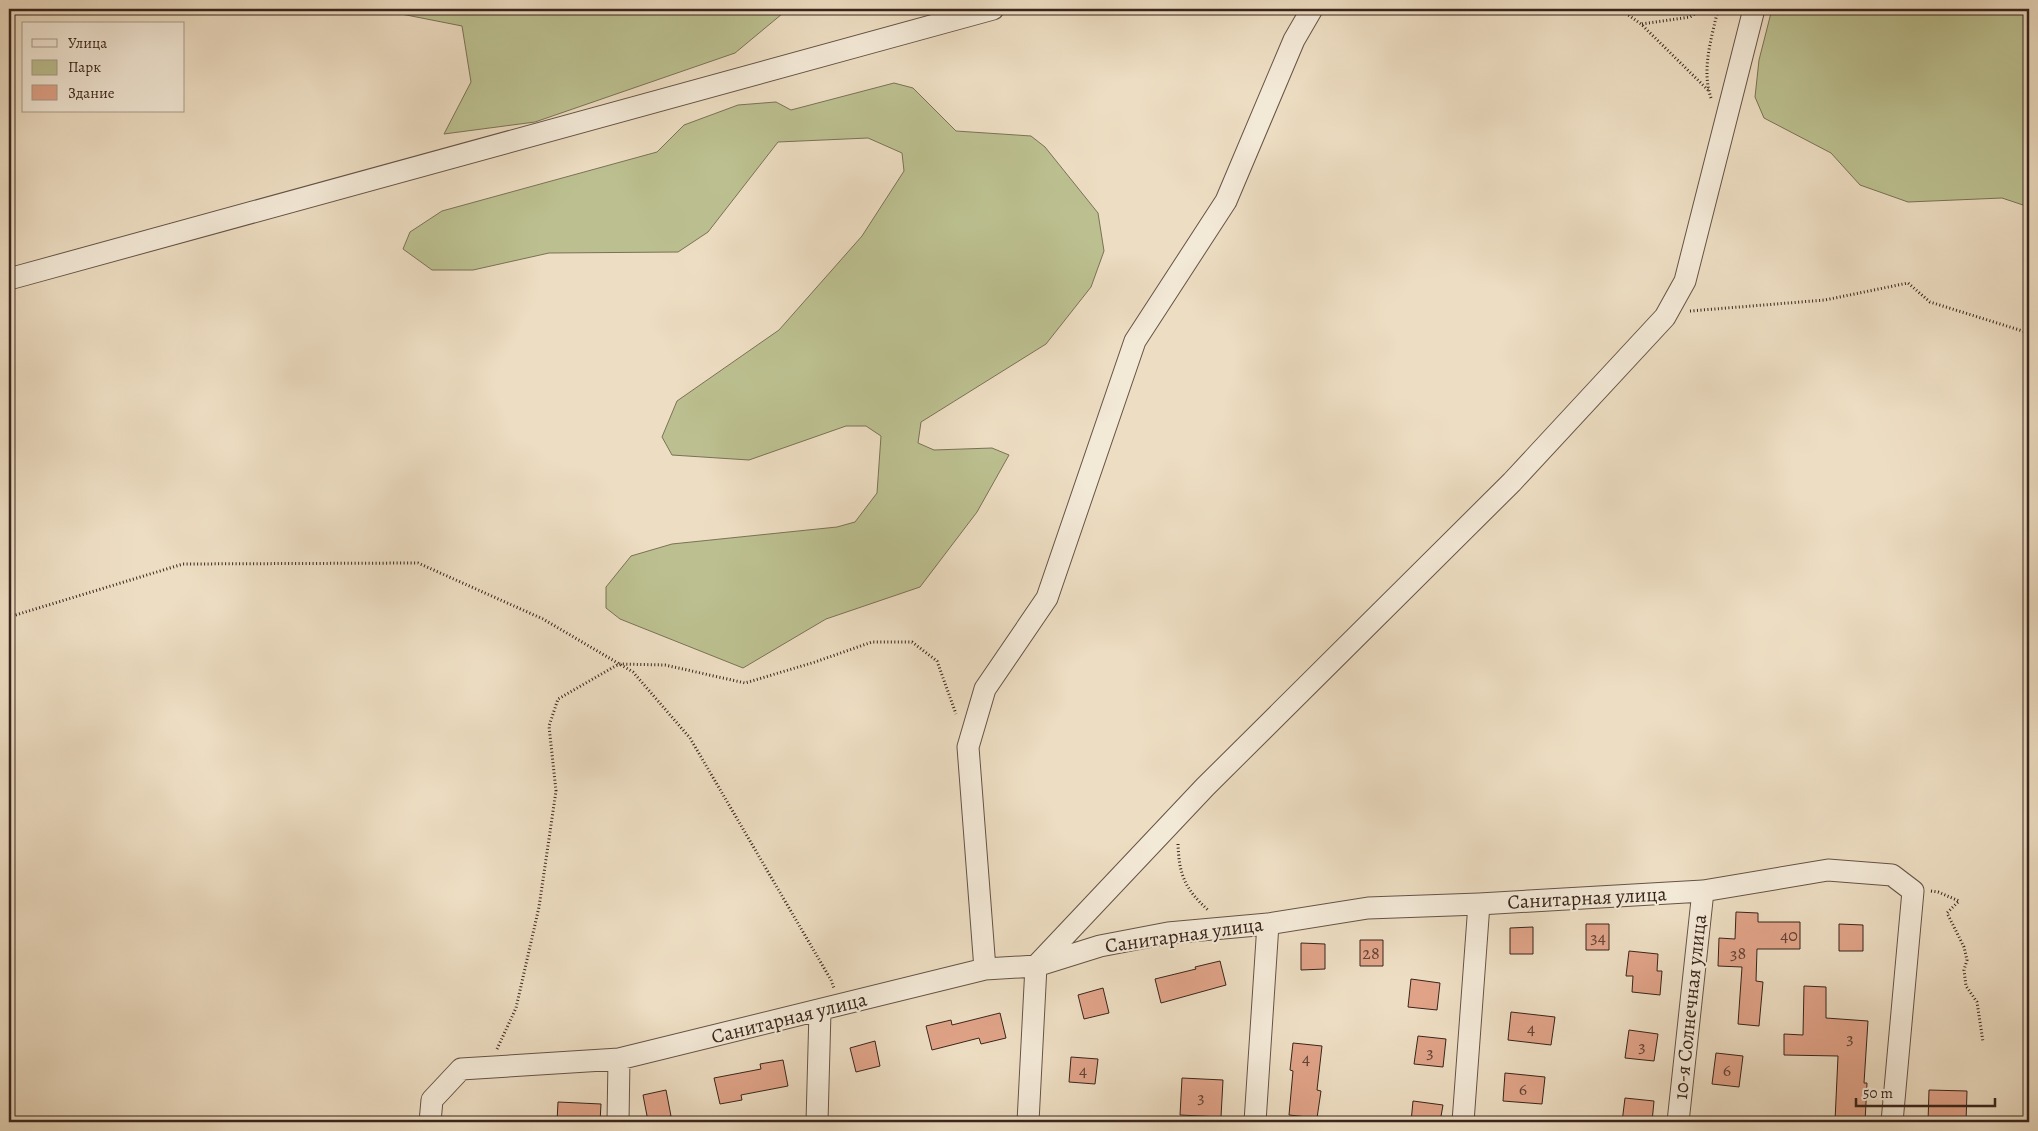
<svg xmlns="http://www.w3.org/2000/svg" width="2038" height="1131" viewBox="0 0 2038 1131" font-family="Alegreya,serif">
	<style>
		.green { fill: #bcc090; stroke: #7a7256 }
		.building { fill: #e0a388; stroke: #39251c }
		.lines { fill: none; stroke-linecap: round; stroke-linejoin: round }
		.minor-casing { stroke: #665346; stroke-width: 23 }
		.path { stroke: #39251c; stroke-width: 3; stroke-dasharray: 1 2.5; stroke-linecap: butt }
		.minor { stroke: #f3e9d7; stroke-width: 21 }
		.labels { text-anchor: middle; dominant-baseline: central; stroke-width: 4; stroke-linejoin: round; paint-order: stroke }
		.number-label { font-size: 18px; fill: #634437 }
		.street-label { font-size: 20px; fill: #39251c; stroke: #f3e9d7 }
	</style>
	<rect width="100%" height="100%" fill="#edddc2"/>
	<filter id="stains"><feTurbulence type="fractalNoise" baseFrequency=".004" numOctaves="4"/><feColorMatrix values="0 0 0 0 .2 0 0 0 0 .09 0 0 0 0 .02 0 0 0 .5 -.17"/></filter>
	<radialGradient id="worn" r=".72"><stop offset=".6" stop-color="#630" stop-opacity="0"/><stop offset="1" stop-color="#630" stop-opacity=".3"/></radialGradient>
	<path class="green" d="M376,9H788L735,53L535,122L444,134L471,82L462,26Z
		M1772,9H2029V207L2002,198L1908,202L1860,185L1831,153L1764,118L1755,97L1759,60Z
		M894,83L913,88L956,131L1031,136L1045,147L1098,213L1104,251L1091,287L1046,344L921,422L918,443L934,450L992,448L1009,455L977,512L920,587L826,619L743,668L620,619L606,608V587L631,556L672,544L837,527L855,522L877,493L881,436L866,426H846L749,460L672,455L662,437L677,401L779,330L862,236L904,171L902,153L868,138L778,142L708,232L678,252L549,253L473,270H432L403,249L410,232L442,211L657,152L684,125L738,105L776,102L791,110Z"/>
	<path class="building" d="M1736,912L1758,913V922H1800V949H1757L1756,981L1763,982L1759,1026L1738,1024L1742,967L1718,966L1719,938L1735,939Z
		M1586,924H1609V950H1586Z
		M1839,924L1863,925V951H1839Z
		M1533,927V954H1510V928Z
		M1360,940H1383V966H1360Z
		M1301,943L1325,944V969L1301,970Z
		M1629,951L1658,954L1657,971H1662L1660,995L1632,992L1633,976H1626Z
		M1220,961L1226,985L1161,1003L1155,979L1196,969L1195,967Z
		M1411,979L1440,983L1437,1010L1408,1007Z
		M1804,986L1826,987V1018L1868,1021L1864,1083H1867L1865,1122L1835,1121L1838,1056L1784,1055V1034L1803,1035Z
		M1103,988L1109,1013L1084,1019L1078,995Z
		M1511,1012L1555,1017L1551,1045L1508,1040Z
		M1000,1013L1006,1038L981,1044L979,1038L932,1050L926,1026L951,1020L952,1025Z
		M1629,1030L1658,1034L1654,1061L1625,1058Z
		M1418,1036L1446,1039L1443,1067L1414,1064Z
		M875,1041L880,1066L856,1072L850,1048Z
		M1293,1043L1322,1046L1317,1090L1321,1091L1317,1118L1289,1115L1293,1071L1290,1070Z
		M1716,1053L1743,1056L1739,1087L1712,1084Z
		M1071,1057L1098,1059L1095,1084L1069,1082Z
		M783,1060L788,1086L741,1095L742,1100L720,1104L714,1078L761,1069L760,1064Z
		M1505,1073L1545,1077L1542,1104L1503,1101Z
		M1182,1078L1223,1080L1221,1117L1180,1115Z
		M666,1090L671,1116L648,1121L643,1095Z
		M1929,1090L1967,1091L1966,1122H1928Z
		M1625,1098L1654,1101L1652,1122H1622Z
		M1413,1101L1443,1105L1440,1122H1411Z
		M558,1102L601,1104L600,1122H557Z"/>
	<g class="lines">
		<defs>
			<path id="minor" d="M9,279L993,9
				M985,969L968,747L985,689L1047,598L1135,341L1226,201L1294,40L1312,9
				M430,1122L432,1100L461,1069L619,1059L985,969L1036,966L1100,946L1168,933L1268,924L1368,908L1479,904L1703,891L1828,870L1892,875L1913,891L1892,1122
				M618,1122L619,1059
				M817,1122L820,1011
				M1028,1122L1036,966L1205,787L1512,482L1665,317L1685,281L1754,9
				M1255,1122L1268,924
				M1463,1122L1479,904
				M1678,1122L1703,891"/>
		</defs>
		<use href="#minor" class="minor-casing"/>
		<path class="path" d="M1620,9L1641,24L1708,90
			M1642,24L1690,17L1702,9
			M1711,98C1701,69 1712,37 1718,9
			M1690,311L1825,300L1908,283L1930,302L2029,333
			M9,617L183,564L418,563L543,619L633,672L690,738L831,980L834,988
			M1178,844C1179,875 1185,889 1208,910
			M1931,891L1938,892L1959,901L1947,913L1964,947L1967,960L1964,970L1966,986L1977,1002L1983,1042
			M497,1049L516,1008L539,907L556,791L549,726L558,699L619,664L665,665L745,683L815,662L872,642H912L937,661L956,714"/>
		<use href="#minor" class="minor"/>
	</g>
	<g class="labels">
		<g class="number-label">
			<text x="1789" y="935">40</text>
			<text x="1598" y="937">34</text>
			<text x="1371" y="953">28</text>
			<text x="1738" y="953">38</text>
			<text x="1531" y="1028">4</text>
			<text x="1850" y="1038">3</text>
			<text x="1642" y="1046">3</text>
			<text x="1430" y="1052">3</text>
			<text x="1306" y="1058">4</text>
			<text x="1083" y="1070">4</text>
			<text x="1727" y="1070">6</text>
			<text x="1523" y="1089">6</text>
			<text x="1201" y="1097">3</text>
		</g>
		<g class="street-label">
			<text transform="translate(1587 898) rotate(-3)">Санитарная улица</text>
			<text transform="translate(1184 935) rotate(-8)">Санитарная улица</text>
			<text transform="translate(1690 1007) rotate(-84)">10-я Солнечная улица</text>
			<text transform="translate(789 1018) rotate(-14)">Санитарная улица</text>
		</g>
	</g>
	<rect width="2038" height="1131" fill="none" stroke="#edddc2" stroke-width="30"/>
	<rect x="10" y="10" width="2018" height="1111" fill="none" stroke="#39251c" stroke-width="2.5"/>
	<rect x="15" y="15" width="2008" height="1101" fill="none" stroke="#39251c"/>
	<rect x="22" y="22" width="162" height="90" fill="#f3e9d7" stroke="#a99b8c"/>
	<rect x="32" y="39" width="25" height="8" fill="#f3e9d7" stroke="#a99b8c"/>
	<text x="68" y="48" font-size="15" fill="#39251c">Улица</text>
	<rect x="32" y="60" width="25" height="15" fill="#bcc090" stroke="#a99b8c"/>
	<text x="68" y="72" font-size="15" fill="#39251c">Парк</text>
	<rect x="32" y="85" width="25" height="15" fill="#e0a388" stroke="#a99b8c"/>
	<text x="68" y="98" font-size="15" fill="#39251c">Здание</text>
	<path d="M1856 1098v8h139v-8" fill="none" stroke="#39251c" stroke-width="2.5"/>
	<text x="1863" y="1098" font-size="15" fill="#39251c" stroke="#f3e9d7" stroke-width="4" paint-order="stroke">50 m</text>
	<rect width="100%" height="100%" filter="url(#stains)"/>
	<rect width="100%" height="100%" fill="url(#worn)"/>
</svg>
